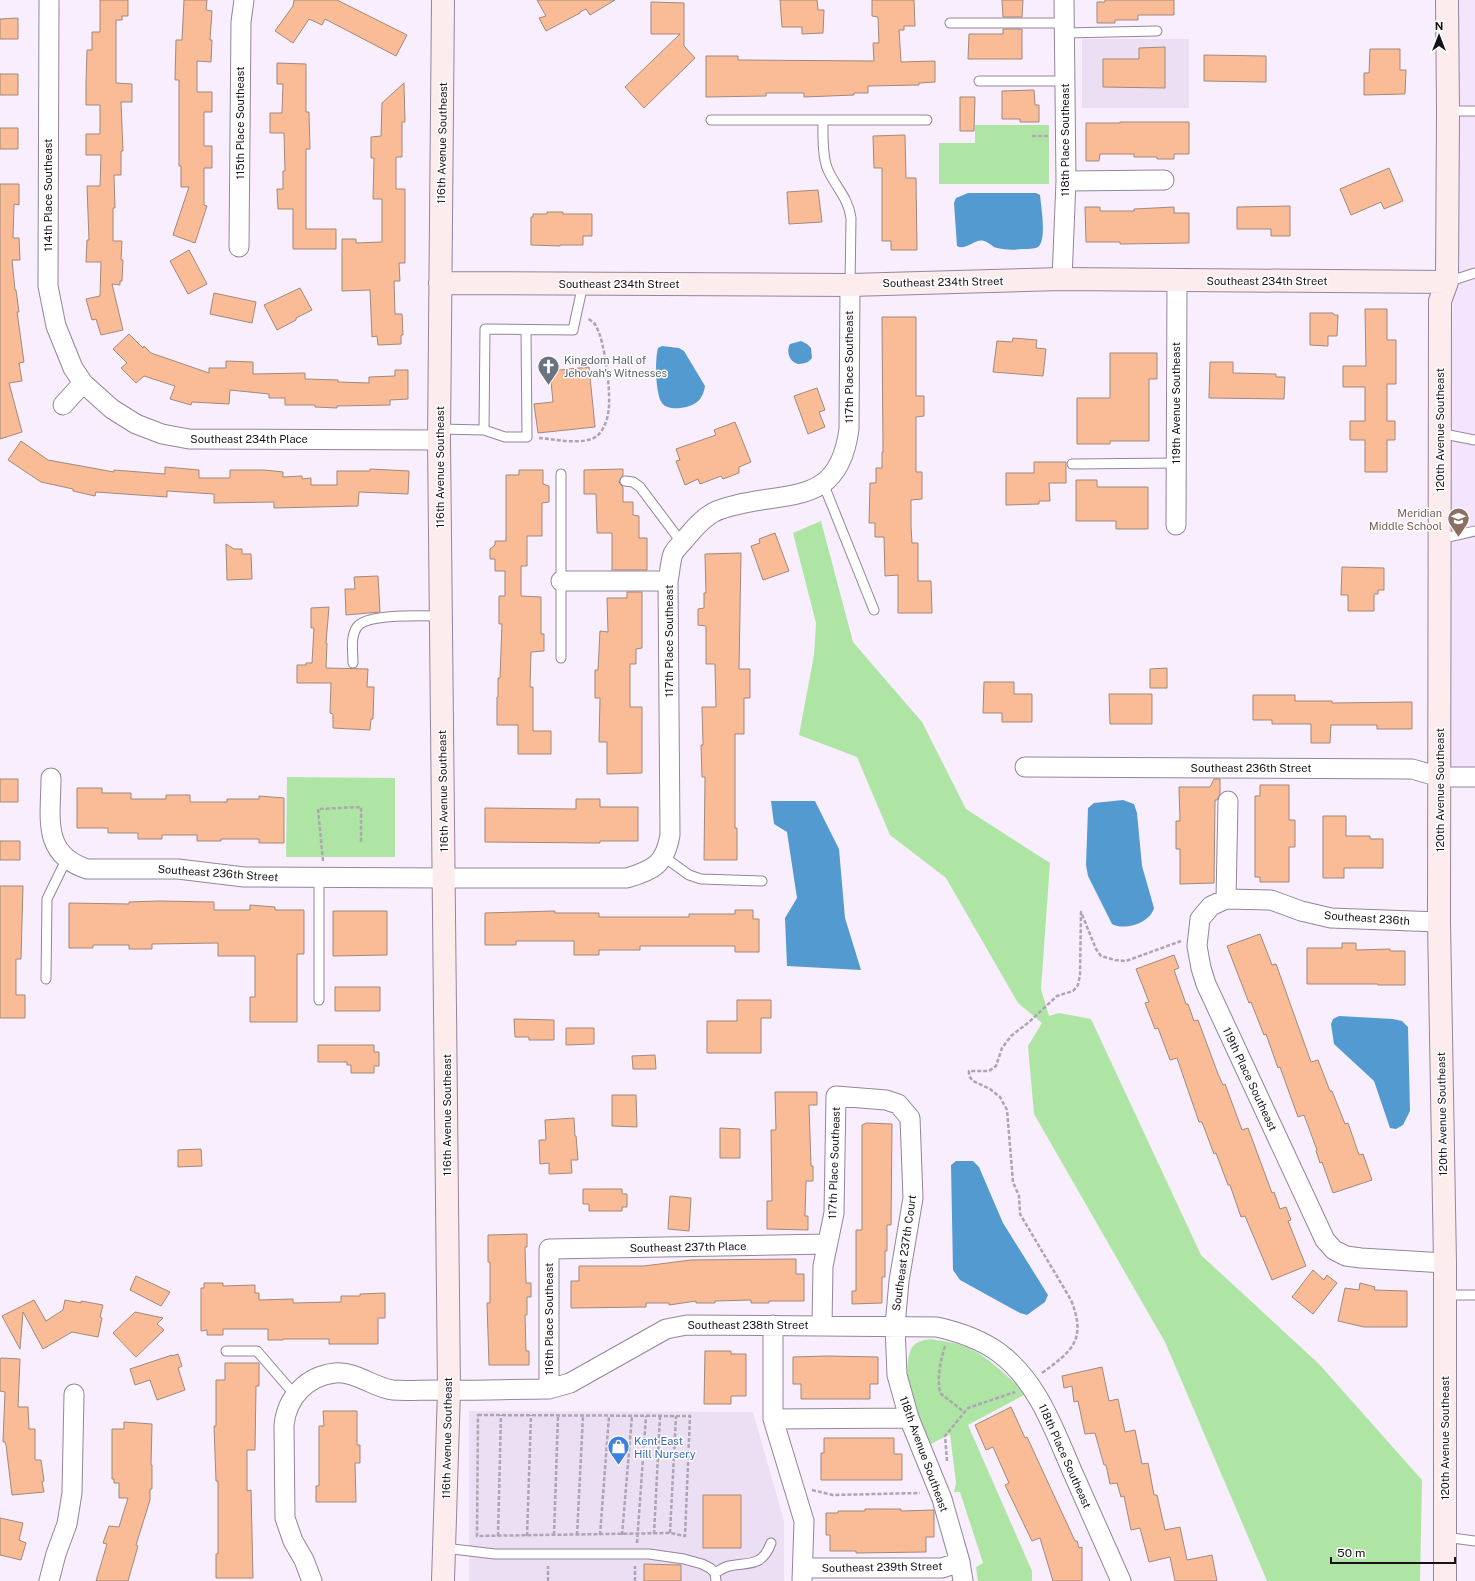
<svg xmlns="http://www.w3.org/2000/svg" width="1475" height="1581" viewBox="0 0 1475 1581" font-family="'Public Sans',sans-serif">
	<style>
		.commercial { fill: #ecdff3 }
		.built { fill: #f4e4fd }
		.green { fill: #afe5a4 }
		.water { fill: #539ad1 }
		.building { fill: #f9bc97; stroke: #a2897b }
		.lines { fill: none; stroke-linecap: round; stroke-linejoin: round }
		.lane-casing { stroke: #93859b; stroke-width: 11 }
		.street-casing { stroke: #93859b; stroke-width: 21 }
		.secondary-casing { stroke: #93859b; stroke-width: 24 }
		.path { stroke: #ada5b2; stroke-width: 2.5; stroke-dasharray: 4 2; stroke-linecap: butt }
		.lane { stroke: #fff; stroke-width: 9 }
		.street { stroke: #fff; stroke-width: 19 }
		.secondary { stroke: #fceced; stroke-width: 22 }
		.labels { text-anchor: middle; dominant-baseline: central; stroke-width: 3; stroke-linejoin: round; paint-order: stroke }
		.street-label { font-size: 11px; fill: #161119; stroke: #fff }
		.worship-label { font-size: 11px; fill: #5b616d; stroke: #fff; text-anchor: start }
		.education-label { font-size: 11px; fill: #785e54; stroke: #fff; text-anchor: end }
		.shop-label { font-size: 11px; fill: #366cbe; stroke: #fff; text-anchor: start }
	</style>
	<rect width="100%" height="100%" fill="#f8eefd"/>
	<path class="commercial" d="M1082,39H1189V108H1082Z
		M469,1411L753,1412L784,1521V1581H469Z"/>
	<path class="built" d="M1446,0H1475V777H1440Z"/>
	<path class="green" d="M975,125H1049V184H939V143H975Z
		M821,521L853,642L922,722L966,809L1050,863L1041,989L1049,1016L1059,1013L1091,1019L1201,1255L1319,1364L1422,1480L1420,1581H1267L1165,1342L1034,1114L1028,1046L1042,1023L1018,1003L946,878L890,835L857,757L799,735L814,655L816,623L793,533Z
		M287,777L395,778V857H286Z
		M930,1339C942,1341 953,1342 964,1346C986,1354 1009,1378 1026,1394L968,1425L1032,1571V1581H978L976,1567L983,1563L960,1492H954L956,1483L950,1434L931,1444C925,1428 913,1405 909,1389C907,1378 906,1355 913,1346C918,1341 924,1340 930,1339Z"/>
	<path class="water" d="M968,193H1036L1040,195C1041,206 1047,240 1038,247C1034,249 1027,249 1022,249C1014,250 1006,250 997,248C992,247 989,242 984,241C975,238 967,251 957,246L954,203L956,198Z
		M801,341L807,344L811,348L812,358L808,362C805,363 801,364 798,364C789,362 786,351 790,344Z
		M662,346L679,348L684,351L705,386C704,392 702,398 697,402C690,408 668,412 662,403C655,394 655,358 658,348Z
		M1123,800L1134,804L1137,813L1142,866L1154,908C1150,923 1125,931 1112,924L1088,876L1086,865L1088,808L1094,803Z
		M771,801H815L839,849L845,918L861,970L787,966L785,918L797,898L787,832L774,824Z
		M1339,1016L1393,1019L1402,1021L1408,1027L1410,1111L1403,1125L1396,1129L1390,1128L1374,1081L1334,1044L1331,1024L1333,1019Z
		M956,1161H973L979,1167L1003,1223L1048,1295L1045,1302L1027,1315L1020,1313L960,1280L953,1270L951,1165Z"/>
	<path class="building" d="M100,0H128V16H122V20H116V83L132,84V102H121L123,151H121V175H114L115,208H113V241H122L121,260H123L122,281H120V285L112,284L123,330L101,335L96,319L92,320L86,299L100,296L101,262H86L87,240H89L87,186H100L101,155H86V134H100V105H86V83L87,50H92V32H100Z
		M184,0H207L206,10L212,11L210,40H212L211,62L197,61V92H212V112H204V146H212V168H204V205L207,206L195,243L173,235L189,187H181V166H179V80H175L176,40H182Z
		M294,0H337L407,35L396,56L325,19L322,25L309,19L293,43L275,31L293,6Z
		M537,0H615L590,15L586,9L580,12V13L546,31L539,18L546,16Z
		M780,0H817L818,10H824L823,33L802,34V27H782Z
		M872,0H914L915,26H904V30H899L901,62L935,61V82L919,83V85L868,86V93H854V95L804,97V93H766V96L706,97V56H738V60L874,61L873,43H879L878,17L872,16Z
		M1002,0H1023L1022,17H1003Z
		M1105,0H1174V15H1138V20H1115V23H1097V2H1105Z
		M651,2L684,3V46L695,58L644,108L625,87L680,34H651Z
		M18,18V39H0V19Z
		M1003,29H1022V59H968L969,34H1003Z
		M1165,47V88L1103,87V59H1139V48Z
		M1370,49H1400V70H1406L1405,94L1364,95V73H1369Z
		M1204,55L1266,56V82L1204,81Z
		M277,63L306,64V112H309L310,149H306V229H336V249H293V209H278L277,189H283V171H285L284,133H270V113H282L283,84H277Z
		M0,74H18V95H0Z
		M404,83L405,122H402V157H396V189H405V263H399L400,281H394L395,314H402L403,335H401V344L378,345L377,336L372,337L370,290L342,291V239H356V243L382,242V199H373L374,158H371V137L381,136L382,103Z
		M1034,90L1035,105H1039V122H1020V119H1002V91Z
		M960,97H975L974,131H960Z
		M1120,122H1189V154H1174V159H1157V157H1134V154H1100L1099,161H1086V123H1120Z
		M0,128H18V149H0Z
		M905,135L906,178H916L917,250H891V241H882V168H874L873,136Z
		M1389,168L1403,201L1384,209L1381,202L1351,215L1340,189Z
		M0,184H19V205L14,204L13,238H19L20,260H12L15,290H16L19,312H17L24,362L19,363L22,381L9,383L22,432L0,439Z
		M818,190L822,222L789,224L787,192Z
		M1290,206V236H1271V229H1237V207Z
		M1085,207H1100V211H1134V209L1174,207V213H1189V243L1120,244V242H1086Z
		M547,212H563V214H592V236H583V245H560V246L531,245V217H533V214H547Z
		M189,250L207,284L188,294L170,261Z
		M300,288L312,310L296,318V320L277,330L264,305Z
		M214,293L256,302L252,323L210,314Z
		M1365,309H1387V340H1396V384H1387V421H1395V440H1387V472H1365V440H1350V421H1365V387H1343V366H1366Z
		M1310,313H1333L1334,315H1338L1337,336H1328V346L1310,345Z
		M882,317H916V396H924V416L916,417V472H922V499L911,500V526L912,543H918V581H931L932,613H898V575L885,576L884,537H875V523H869L870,483H876V468H882V452H883Z
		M129,334L143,348L144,346L151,353L209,373V368H226V361L253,362V374L305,373V379L338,380V382L369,383V377L395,376V370H408V399L390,400V405L337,406V408L315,407V405H285V398H269V394L230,390L229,404L192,402L191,405L170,399L175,386L144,376L136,383L121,368L127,363L113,349Z
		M1013,338L1037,340L1036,348L1046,349L1043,376L993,372L997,341L1012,342Z
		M1110,353H1157V379H1149V441H1110V444H1077V398H1110Z
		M1210,362H1233V373L1276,374V377H1285L1284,399L1209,398Z
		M589,367L595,427L538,433L534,404L553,402L550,371Z
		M817,388L825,410L819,412L825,427L808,434L794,396Z
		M735,422L751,462L739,467V473L723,479L721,476L700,484L698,479L685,485L676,461L680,460L676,449L716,435L714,430Z
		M21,441L48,460L114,472V470L165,474V467L199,470V478H230V470H264L283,472V477L302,476V479L311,478V485H337V471H370V469L409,471L408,494L359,492L358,506L274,508V502L214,503V494L167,491V497L96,492L95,496L73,491V489L41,482L8,460Z
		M1034,462H1066V483H1049L1050,501H1039V504L1006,505V473H1034Z
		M623,469V475L619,481L620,484L623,487V502H633V515L639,516V538H647V570H612V533H597L596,494H584V470Z
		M519,470H543V484L549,486V502L542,503V536H527V566H521V596L541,597V634H544V651L531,652L530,687H533V731H551V754H518V725H497V697H498V678H500L502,624H499V596H505V571H495V559H490V549L495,545V541H506V475H519Z
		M1076,480H1097V487H1148V529H1116V521H1076Z
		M775,533L789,571L763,580L751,546L760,543L759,539Z
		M226,544L234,549H242V554H251L252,579L227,580Z
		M741,553L739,669H750V698H744V734H735V828H737V860H704L705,777H702L701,745H703L702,707H716L715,664H706V626L698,625V609L704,608V593H706L705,554Z
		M1342,567L1384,568V590H1378V594H1374V611H1348V595H1341Z
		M378,576L380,612L346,615L345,589H355L354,577Z
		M627,592H642V648L636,649V664H630V707H642V773L607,774V742H599L600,698H595V670H598L600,631L608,632L607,598H627Z
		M329,607L326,643H327L326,668L368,669L367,687H374L373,719H371L370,730L333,728V714L330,713L331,683H297V665H306V663H312L314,628H311V608Z
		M1167,668V688H1150V669Z
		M984,682H1014V694H1032V722H1002V713H983Z
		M1109,694H1152V724H1110Z
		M1253,695H1295V701H1332V703L1412,702V729H1377V725H1331L1330,743H1311V724H1272V720H1253Z
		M0,779H18V802H0Z
		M1214,779H1220V794L1217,800H1215L1214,883L1180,884V849H1176V821H1180L1179,787H1210Z
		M1260,785H1289V820H1295V847H1289V882H1260V877H1255V796H1260Z
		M77,788H102V793H131V799H166V795H190V802H227V799H259V796L284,798V843H259V839H221V841H197V835H162V839H138V833H108V828H77Z
		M576,799H600V807H638V841H600V843L485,842V808L576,809Z
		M1323,816H1346V836H1370V839H1383V868H1344V878H1323Z
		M0,841H20V860H0Z
		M0,886H23L21,959H16V995H25V1018H0Z
		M159,901L214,902V910H250V905L275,907V910H304V954H297V1022H250V997H255V956H218V943L152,944V949H129V945H93V948H69V903L129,904V902Z
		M735,910H753V919H759V952H735V946H640V950H599V955H574V941H516V945H485V913L555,911V913H599V917H689V914H735Z
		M333,911H387V955L333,956Z
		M1260,934L1272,965L1276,964L1311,1062L1318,1060L1330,1091H1332L1345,1124L1348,1123L1359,1155L1363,1154L1372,1180L1333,1193L1322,1162L1320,1163L1316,1151L1317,1150L1304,1115L1298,1117L1280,1067L1278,1068L1266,1034L1264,1035L1251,1002L1249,1003L1227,946Z
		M1342,943H1356V950L1390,949V951H1405V985H1378V984H1307V948H1342Z
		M1174,955L1179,968L1174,970L1186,1004H1188L1194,1021L1198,1020L1218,1074L1223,1085L1225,1084L1242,1130L1248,1128L1272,1193L1274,1192L1280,1209L1286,1207L1291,1220L1288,1221L1306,1266L1272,1280L1245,1216L1241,1217L1230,1185H1228L1216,1153L1214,1154L1202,1122H1199L1177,1058L1170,1060L1158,1028L1155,1029L1145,1003L1149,1002L1136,969Z
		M335,987H380V1011H335Z
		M737,1000H771V1018H761V1053H707V1021H737Z
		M514,1019L554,1020V1040H529V1037H515Z
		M566,1028H594V1044L566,1045Z
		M318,1045H374V1052H379V1066H374V1073H351V1065H347V1062H318Z
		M655,1055L656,1069H633L632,1056Z
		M775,1092H817V1105H809L811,1166H813V1181H806L805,1216H808V1230L767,1229V1201H772L771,1130H776Z
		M612,1095H636L637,1127L612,1126Z
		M574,1118L575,1136H576L578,1160H571L572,1173L549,1174V1163L540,1164L539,1140H546L545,1120Z
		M867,1123L892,1124L891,1225H887V1251H885V1277H882V1303L852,1304V1291H856V1230H862V1125Z
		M720,1128L740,1129V1158H720Z
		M201,1149L202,1166L178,1167V1150Z
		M583,1189H622V1194H627V1207H622V1211H589V1204H583Z
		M670,1196L691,1198L689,1231L668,1229Z
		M527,1234V1247H525L526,1283H531V1297H527V1315H525L526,1351H529V1365H489L487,1303H490V1262H488V1235Z
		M796,1259V1274H804V1301H769V1303H751V1300L715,1301V1303H696V1301L669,1305V1303H646V1307L571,1308V1281H579V1266H644L691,1260Z
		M1313,1270L1324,1280L1327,1275L1337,1283L1313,1314L1292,1297Z
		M136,1276L170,1292L161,1306L130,1290Z
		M204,1283H223V1286L255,1285V1293H259V1300L293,1299V1303L341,1302V1296H360V1294L385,1293V1318H378V1344H329V1339H283V1340H268V1329H223V1335H207V1330L201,1331V1288H204Z
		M1360,1283L1375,1287L1374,1290L1407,1291V1327H1364L1338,1321L1345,1288L1359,1290Z
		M34,1300L46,1321L63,1310L65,1300L81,1303V1301L103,1305L100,1317L102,1318L98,1337L72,1332L43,1349L23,1312L20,1349L2,1316Z
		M135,1312L163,1318L157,1324L164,1330L136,1357L113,1333Z
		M705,1351H731V1354H746V1396H731V1404H704Z
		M178,1354L182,1366L178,1368L185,1390L157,1400L150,1380L135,1385L130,1369L172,1355V1356Z
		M827,1356L878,1357V1384H870V1399H801V1384H793V1357Z
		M1,1358L20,1359L18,1407H28L29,1429H35V1460H41L44,1481L42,1482L44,1492L12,1495L6,1445L5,1442H3L5,1392L0,1391V1359Z
		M225,1363H259V1386H256L255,1450H247V1491L251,1490L253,1578H216V1554H218V1481H216L214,1426H216V1380H225Z
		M1102,1367L1109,1401L1118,1399L1125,1432L1135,1430L1142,1464L1148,1463L1154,1495H1157L1165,1530L1180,1527L1187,1560L1212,1555L1217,1581H1175L1170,1557L1149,1562L1140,1528L1131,1530L1124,1496L1121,1497L1117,1483L1110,1484L1106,1465H1104L1095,1433L1085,1434L1078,1401L1074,1402L1072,1386L1064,1388L1062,1376Z
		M1011,1407L1025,1438L1027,1437L1075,1541H1077L1079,1548L1082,1547V1581H1053L1040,1538L1032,1541L1005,1485L1009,1483L993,1447L986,1450L975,1425Z
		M323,1411H357V1445H360V1463H355L356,1502H316V1486H319V1426H324Z
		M124,1422L152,1424L151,1465H152V1489H150V1500L136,1545L138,1546L128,1581H96L107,1544L103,1543L109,1526L119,1527L128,1498H119V1483H114V1479H112V1429H124Z
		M824,1438H894V1454H902V1480H821V1453H824Z
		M703,1495H741V1548H703Z
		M865,1509H901V1511L934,1510V1537H926V1552L856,1553V1551H830V1535H826V1513H838V1511H865Z
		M0,1518L23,1523L19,1540L26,1543L21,1560L0,1555Z
		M644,1564L681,1565V1581H644Z"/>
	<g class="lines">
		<defs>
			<path id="lane" d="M950,23H1065
				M1065,33L1157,31
				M979,81H1065
				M1448,111H1475
				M711,120H927
				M823,120C823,134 822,157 828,170C836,188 848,197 851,218L850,285
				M1447,282L1475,273
				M439,429L484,430L485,329L573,330L583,284
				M484,430L505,437H527L526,330
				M1439,433L1475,440
				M1072,464L1176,463
				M625,481L633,482L640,487L682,543
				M823,483L874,610
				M1440,539L1475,531
				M561,658V474
				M353,663C353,652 350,637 357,627C366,613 425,616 441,616
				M664,857L689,875L701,879L762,881
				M46,979L47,899L67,858
				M319,1000V877
				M1445,1295H1475
				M226,1351H257L295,1395
				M1445,1537L1475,1541
				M444,1548L495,1554H649L684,1559L702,1564L710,1568L715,1573L716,1581
				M715,1573C719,1571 724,1567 729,1566C750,1562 762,1567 771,1543"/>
			<path id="street" d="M49,0L48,286L56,326L73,368L83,383L112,409L136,424L162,434L189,439L439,440
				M1066,181L1164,180
				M239,247L241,22L244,0
				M1062,279L1066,181L1064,0
				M63,405L83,383
				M1176,525L1177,281
				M561,581H668
				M1025,767L1412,769L1440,777H1475
				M51,778C51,817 41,854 87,869H178L244,877L445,878H627C654,870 665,864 670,835L668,581C670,573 670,562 673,554C676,548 682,543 686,538C693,530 699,522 708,516C715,510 727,507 736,505C792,491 839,505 849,429L850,285
				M1226,899L1228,801
				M1439,922L1331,918L1301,911L1271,900L1226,899L1211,906L1200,919L1197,946L1201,968L1206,984L1325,1240L1334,1250L1346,1256L1361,1258L1445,1263
				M773,1325V1419L804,1521L802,1581
				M822,1325L823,1266L834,1213L836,1096L886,1100L898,1104L910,1118L913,1198L899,1281L895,1326L897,1375L909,1418L942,1499L960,1562L963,1581
				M549,1389V1249L827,1244
				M773,1419L909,1418
				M803,1568H942L960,1562
				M49,1581L56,1554L67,1524L72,1493L74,1394
				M312,1581L304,1560L293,1541L285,1518L284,1425C287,1397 307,1376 335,1373C356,1371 374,1388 393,1390C406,1391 420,1390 433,1390C471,1391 510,1389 549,1389L570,1383L666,1329L687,1325L937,1327C959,1332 980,1339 998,1352C1038,1381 1054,1430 1073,1473C1089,1509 1105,1545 1121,1581"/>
			<path id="secondary" d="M443,0L439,440L449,1390L443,1581
				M440,283L850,285L1062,279L1447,282
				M1445,1581V1263L1439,922L1440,301L1447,282L1448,111L1447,0"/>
		</defs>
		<use href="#lane" class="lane-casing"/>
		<use href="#street" class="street-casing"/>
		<use href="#secondary" class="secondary-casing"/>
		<path class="path" d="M1032,136H1048
			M539,438C554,439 584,446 597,436C603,431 607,421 608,414C612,397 605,341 596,326C595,323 590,320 587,318
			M323,861L318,809L361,807V842
			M945,1346C940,1363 937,1376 940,1393L964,1412
			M1042,1373C1072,1351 1087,1340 1071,1300L1020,1214L1019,1196L1013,1182L1007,1110L1000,1097L990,1089L973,1081L969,1076V1071H989L996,1066L1002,1048L1011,1036L1029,1022L1057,996L1073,991L1078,985L1080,975L1081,912L1096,949L1101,956L1115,960L1126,961L1181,941
			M478,1415L690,1416L685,1536L670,1533L477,1536Z
			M947,1461L945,1436L968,1408L1015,1392
			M812,1490L833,1495L920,1493
			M670,1533L676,1416
			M654,1534L660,1416
			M554,1535L558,1416
			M577,1535L583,1416
			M600,1535L609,1416
			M622,1535L632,1416
			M498,1536L501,1415
			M527,1536L531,1415
			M637,1543L646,1416
			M548,1581V1566
			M635,1581V1566"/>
		<use href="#lane" class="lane"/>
		<use href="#street" class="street"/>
		<use href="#secondary" class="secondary"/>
	</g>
	<defs>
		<symbol id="church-pin" viewBox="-11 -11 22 30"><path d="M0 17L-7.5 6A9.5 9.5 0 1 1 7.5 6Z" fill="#6b7280" stroke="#fff"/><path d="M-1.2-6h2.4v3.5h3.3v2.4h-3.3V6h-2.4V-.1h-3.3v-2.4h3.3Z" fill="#fff"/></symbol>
		<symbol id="school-pin" viewBox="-11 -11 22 30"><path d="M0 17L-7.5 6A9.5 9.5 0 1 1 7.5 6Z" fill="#8d6e63" stroke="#fff"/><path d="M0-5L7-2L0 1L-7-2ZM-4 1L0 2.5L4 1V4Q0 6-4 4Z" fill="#fff"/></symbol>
		<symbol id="shop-pin" viewBox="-11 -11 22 30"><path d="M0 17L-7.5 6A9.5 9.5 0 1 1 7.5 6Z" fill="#3f7fe0" stroke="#fff"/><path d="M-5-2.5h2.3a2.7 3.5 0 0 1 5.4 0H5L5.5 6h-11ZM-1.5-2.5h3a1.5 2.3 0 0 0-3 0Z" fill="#fff"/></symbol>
	</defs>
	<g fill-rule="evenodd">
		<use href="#church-pin" x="536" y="354" width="25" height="34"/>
		<use href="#school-pin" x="1446" y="506" width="25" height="34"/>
		<use href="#shop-pin" x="606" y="1434" width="25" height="34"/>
	</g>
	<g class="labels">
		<g class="street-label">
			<text transform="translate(240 123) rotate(-90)">115th Place Southeast</text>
			<text transform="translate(1065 140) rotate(-90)">118th Place Southeast</text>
			<text transform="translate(442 143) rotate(-89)">116th Avenue Southeast</text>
			<text transform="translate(48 195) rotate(-90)">114th Place Southeast</text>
			<text x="1267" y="281">Southeast 234th Street</text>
			<text transform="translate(943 282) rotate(-1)">Southeast 234th Street</text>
			<text x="619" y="284">Southeast 234th Street</text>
			<text transform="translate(849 367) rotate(-90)">117th Place Southeast</text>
			<text transform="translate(1176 403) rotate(-90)">119th Avenue Southeast</text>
			<text transform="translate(1440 430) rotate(-90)">120th Avenue Southeast</text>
			<text x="249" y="439">Southeast 234th Place</text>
			<text transform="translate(440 467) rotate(-90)">116th Avenue Southeast</text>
			<text transform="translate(669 641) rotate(-90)">117th Place Southeast</text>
			<text x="1251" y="768">Southeast 236th Street</text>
			<text transform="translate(1440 790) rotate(-90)">120th Avenue Southeast</text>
			<text transform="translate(443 791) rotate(-91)">116th Avenue Southeast</text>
			<text transform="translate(218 873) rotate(4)">Southeast 236th Street</text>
			<text transform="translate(1367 918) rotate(4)">Southeast 236th</text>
			<text transform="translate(1250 1079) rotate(65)">119th Place Southeast</text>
			<text transform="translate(1442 1114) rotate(-91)">120th Avenue Southeast</text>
			<text transform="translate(447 1115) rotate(-90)">116th Avenue Southeast</text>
			<text transform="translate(834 1163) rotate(-88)">117th Place Southeast</text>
			<text transform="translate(688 1247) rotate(-1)">Southeast 237th Place</text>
			<text transform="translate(904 1253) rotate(-82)">Southeast 237th Court</text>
			<text transform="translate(549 1319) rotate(-90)">116th Place Southeast</text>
			<text x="748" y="1325">Southeast 238th Street</text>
			<text transform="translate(447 1438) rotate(-89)">116th Avenue Southeast</text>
			<text transform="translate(1445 1438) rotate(-90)">120th Avenue Southeast</text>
			<text transform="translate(924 1454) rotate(70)">118th Avenue Southeast</text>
			<text transform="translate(1065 1456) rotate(66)">118th Place Southeast</text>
			<text transform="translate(882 1567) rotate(-1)">Southeast 239th Street</text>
		</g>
		<g class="worship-label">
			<text x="564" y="360">Kingdom Hall of<tspan x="564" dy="13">Jehovah's Witnesses</tspan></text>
		</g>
		<g class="education-label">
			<text x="1442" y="513">Meridian<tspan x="1442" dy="13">Middle School</tspan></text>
		</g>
		<g class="shop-label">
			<text x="634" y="1441">Kent East<tspan x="634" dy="13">Hill Nursery</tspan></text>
		</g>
	</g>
	<g transform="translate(1439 36)" stroke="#ffffff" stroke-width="3" paint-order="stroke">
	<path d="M0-3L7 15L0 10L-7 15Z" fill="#161119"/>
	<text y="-6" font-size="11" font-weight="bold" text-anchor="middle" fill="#161119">N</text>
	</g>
	<path d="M1331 1557v6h124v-6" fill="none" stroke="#161119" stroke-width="2"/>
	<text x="1337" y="1557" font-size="12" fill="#161119" stroke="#ffffff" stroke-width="3" paint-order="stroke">50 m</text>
</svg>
